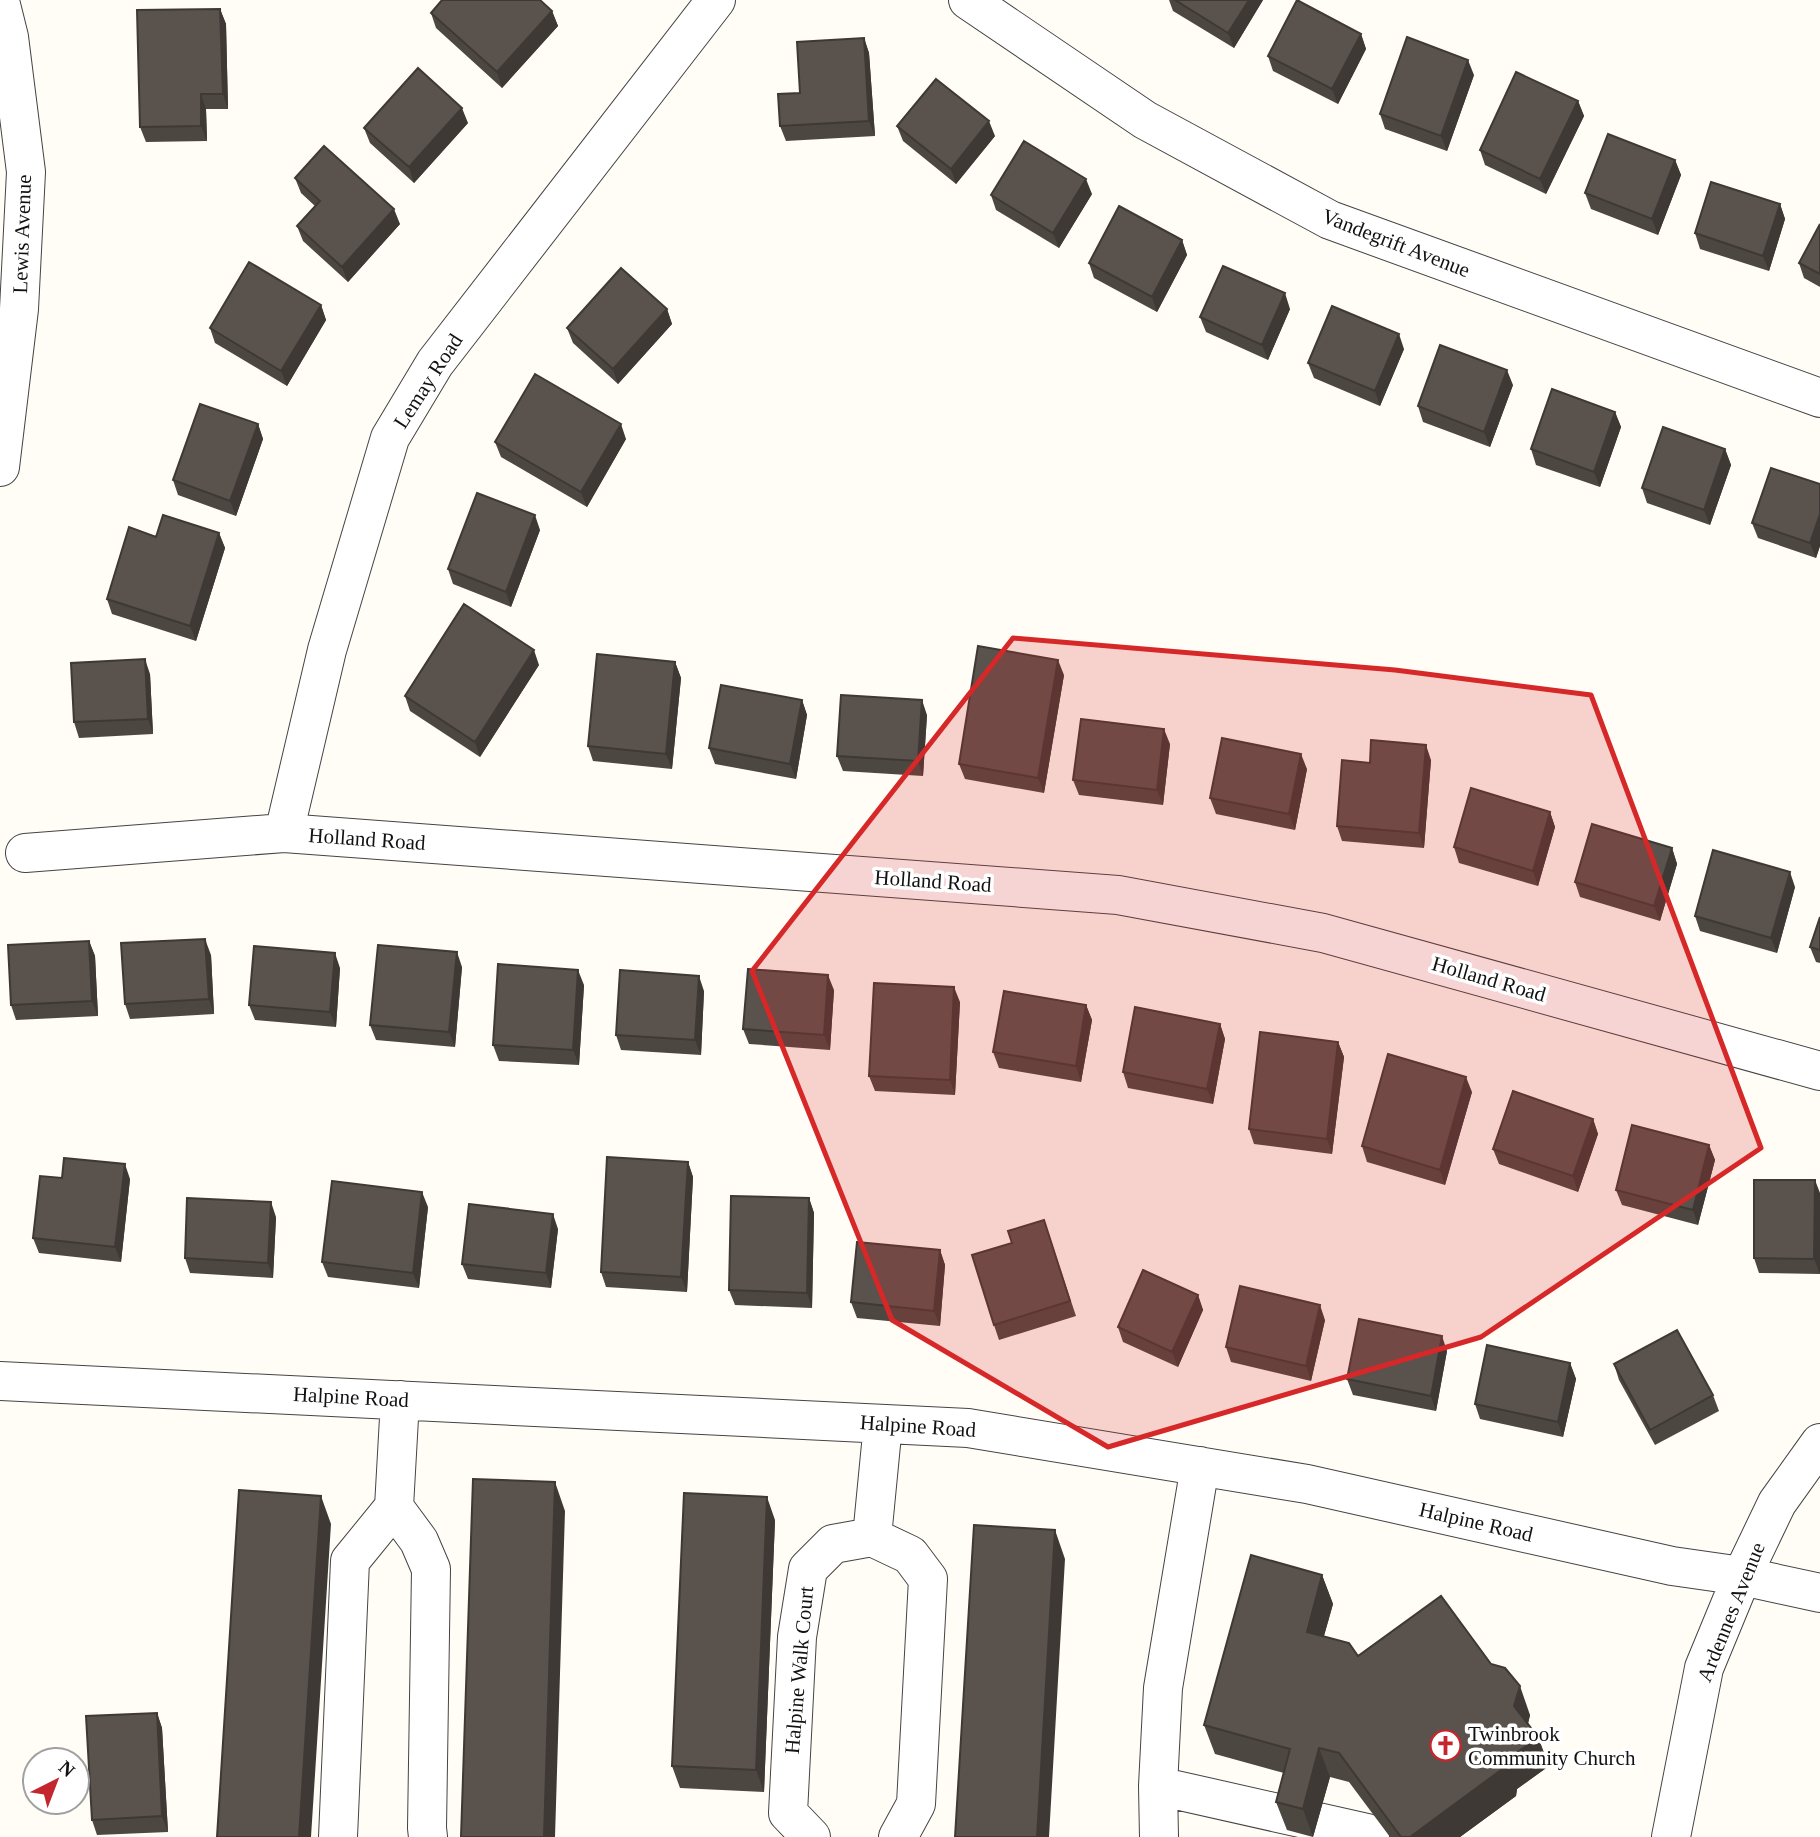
<svg xmlns="http://www.w3.org/2000/svg" width="1820" height="1837" viewBox="0 0 1820 1837" font-family="Georgia,serif">
	<style>
		.lines { fill: none; stroke-linecap: round; stroke-linejoin: round }
		.minor-casing { stroke: #444; stroke-width: 40 }
		.minor { stroke: #fff; stroke-width: 38 }
		.wall { fill: #4d4742 }
		.shaded-wall { fill: #3f3936 }
		.building { fill: #5a524d; stroke: #3f3936; stroke-width: 2 }
		.marked { fill: #d62828; fill-opacity: 0.2; stroke: #d62828; stroke-width: 5; stroke-linejoin: round }
		.labels { text-anchor: middle; dominant-baseline: central; stroke-width: 7; stroke-linejoin: round; paint-order: stroke }
		.street-label { font-size: 21px; fill: #111; stroke: #fff }
		.poi-label { font-size: 21px; fill: #111; stroke: #fff; text-anchor: start }
	</style>
	<rect width="100%" height="100%" fill="#fffdf5"/>
	<g class="lines">
		<defs>
			<path id="minor" d="M968,0L1145,120L1330,220L1820,398
				M0,1L9,37L26,172L19,309L0,467
				M284,833L327,650L390,438L435,363L716,0
				M25,853L284,833L1118,895L1323,933L1820,1071
				M0,1381L968,1428L1307,1484L1672,1566L1742,1576L1820,1593
				M394,1507L419,1541L431,1569L427,1828L428,1837
				M872,1537L883,1424
				M1158,1786L1367,1833L1370,1837
				M338,1837L350,1561L394,1507L400,1400
				M811,1837L788,1813L797,1637L808,1569L833,1544L872,1537L910,1555L928,1579L916,1804L898,1837
				M1159,1837L1158,1786L1163,1688L1200,1466
				M1671,1837L1704,1668L1742,1576L1777,1503L1820,1443"/>
		</defs>
		<use href="#minor" class="minor-casing"/>
		<use href="#minor" class="minor"/>
	</g>
	<path class="wall" d="M1169,0H1263L1234,48L1173,11Z
		M220,9L226,24L228,109H206L207,141L146,142L140,127Z
		M552,11L558,26L502,88L436,28L431,13Z
		M1361,34L1366,49L1338,104L1273,71L1268,56Z
		M864,38L869,53L875,136L786,141L780,126L800,93Z
		M1474,75L1447,151L1385,129L1380,114Z
		M1578,101L1584,116L1546,194L1485,165L1480,150Z
		M468,123L414,183L370,143L364,128Z
		M897,126L995,136L956,184L903,141Z
		M1675,160L1681,175L1658,235L1591,209L1585,193Z
		M295,178L400,224L348,282L303,241L297,226L315,206L301,193Z
		M1092,194L1059,248L996,210L991,195Z
		M1780,204L1785,219L1769,271L1700,249L1695,233Z
		M1820,224V287L1804,278L1799,263Z
		M1182,240L1187,255L1157,312L1094,278L1089,263Z
		M321,305L326,320L287,386L215,343L210,328Z
		M667,309L672,324L618,384L573,343L567,328Z
		M1290,309L1268,360L1206,332L1200,317Z
		M1404,349L1380,406L1314,378L1308,363Z
		M1513,385L1490,447L1423,422L1418,406Z
		M1615,412L1621,427L1600,487L1536,465L1531,449Z
		M258,424L263,439L236,516L178,495L173,480Z
		M626,439L587,507L501,457L495,442Z
		M1725,449L1731,465L1710,525L1647,503L1642,488Z
		M1820,484V546L1816,558L1758,538L1752,523Z
		M540,530L511,607L453,584L448,569Z
		M219,533L225,548L196,641L112,614L107,599L156,537Z
		M675,662L681,678L672,769L593,761L588,746Z
		M539,665L480,757L410,711L405,696Z
		M150,674L153,734L79,738L74,722Z
		M1064,675L1044,793L965,779L959,764Z
		M802,700L807,715L796,779L715,764L709,748Z
		M927,715L923,776L843,771L837,756Z
		M1170,744L1163,805L1079,795L1073,780Z
		M1431,760L1424,848L1342,841L1337,826L1370,763Z
		M1307,769L1295,830L1216,814L1210,798Z
		M1550,812L1555,827L1538,886L1459,863L1454,847Z
		M1672,848L1677,864L1660,921L1580,897L1575,882Z
		M1795,887L1777,953L1700,931L1695,916Z
		M1820,917V963L1816,962L1810,947Z
		M89,941L95,956L98,1016L16,1020L11,1005Z
		M211,955L214,1014L130,1019L125,1004Z
		M462,967L455,1047L376,1040L370,1025Z
		M340,968L336,1027L255,1020L249,1005Z
		M584,985L579,1065L499,1061L493,1045Z
		M834,990L830,1050L749,1044L743,1029Z
		M704,991L701,1055L621,1050L616,1035Z
		M960,1002L955,1095L875,1091L869,1076Z
		M1086,1005L1092,1020L1081,1082L999,1068L993,1052Z
		M1220,1024L1225,1039L1213,1104L1128,1088L1123,1072Z
		M1338,1042L1344,1057L1332,1154L1254,1144L1249,1129Z
		M1472,1092L1445,1185L1367,1162L1362,1146Z
		M1593,1119L1598,1134L1578,1192L1499,1164L1493,1149Z
		M1709,1145L1715,1160L1698,1225L1622,1205L1616,1190Z
		M688,1162L693,1177L687,1292L606,1287L601,1272Z
		M130,1179L121,1262L39,1253L33,1238Z
		M1815,1180L1820,1274L1759,1273L1754,1258Z
		M809,1198L814,1213L812,1308L735,1305L729,1290Z
		M428,1207L419,1288L328,1277L322,1262Z
		M276,1217L273,1278L190,1273L185,1258Z
		M1044,1220L1076,1316L999,1340L994,1325L1012,1243Z
		M558,1229L551,1288L468,1279L462,1264Z
		M940,1250L945,1265L940,1326L857,1318L851,1302Z
		M1198,1295L1203,1310L1178,1367L1123,1342L1118,1327Z
		M1325,1320L1311,1381L1231,1362L1226,1347Z
		M1447,1351L1436,1411L1353,1395L1347,1379Z
		M1570,1363L1576,1379L1563,1437L1480,1419L1475,1404Z
		M1614,1364L1713,1395L1719,1411L1655,1445L1619,1380Z
		M775,1520L764,1792L680,1788L672,1766Z
		M1322,1575L1333,1604L1324,1636L1358,1656L1491,1664L1530,1715L1528,1724L1538,1737L1549,1766L1517,1789L1516,1796L1460,1837H1390L1349,1782L1330,1777L1313,1837L1287,1830L1276,1802L1284,1773L1215,1754L1204,1725Z
		M157,1713L162,1728L168,1832L97,1835L92,1820Z"/>
	<path class="shaded-wall" d="M1249,0H1263L1234,48L1228,33Z
		M220,9L226,24L228,109L223,94Z
		M552,11L558,26L502,88L497,72Z
		M1361,34L1366,49L1338,104L1332,89Z
		M864,38L869,53L875,136L869,121Z
		M1468,60L1474,75L1447,151L1441,136Z
		M201,94L206,109L207,141L201,126Z
		M1578,101L1584,116L1546,194L1540,179Z
		M462,108L468,123L414,183L409,167Z
		M989,121L995,136L956,184L951,169Z
		M1675,160L1681,175L1658,235L1652,219Z
		M1086,179L1092,194L1059,248L1053,233Z
		M1780,204L1785,219L1769,271L1763,256Z
		M394,209L400,224L348,282L342,267Z
		M1182,240L1187,255L1157,312L1152,297Z
		M1285,293L1290,309L1268,360L1262,345Z
		M321,305L326,320L287,386L281,371Z
		M667,309L672,324L618,384L613,369Z
		M1399,334L1404,349L1380,406L1375,391Z
		M1507,370L1513,385L1490,447L1484,432Z
		M1615,412L1621,427L1600,487L1594,472Z
		M258,424L263,439L236,516L230,501Z
		M621,424L626,439L587,507L581,492Z
		M1725,449L1731,465L1710,525L1704,510Z
		M1820,514V546L1816,558L1810,543Z
		M535,515L540,530L511,607L506,592Z
		M219,533L225,548L196,641L190,626Z
		M534,650L539,665L480,757L475,742Z
		M145,659L150,674L153,734L148,719Z
		M1058,660L1064,675L1044,793L1038,778Z
		M675,662L681,678L672,769L666,754Z
		M802,700L807,715L796,779L790,764Z
		M922,700L927,715L923,776L918,761Z
		M1164,729L1170,744L1163,805L1157,790Z
		M1426,745L1431,760L1424,848L1419,833Z
		M1301,754L1307,769L1295,830L1289,814Z
		M1550,812L1555,827L1538,886L1533,871Z
		M1672,848L1677,864L1660,921L1654,906Z
		M1790,872L1795,887L1777,953L1771,938Z
		M205,939L211,955L214,1014L209,999Z
		M89,941L95,956L98,1016L92,1001Z
		M457,952L462,967L455,1047L449,1032Z
		M335,953L340,968L336,1027L330,1012Z
		M578,970L584,985L579,1065L573,1050Z
		M828,975L834,990L830,1050L824,1035Z
		M699,976L704,991L701,1055L695,1040Z
		M954,987L960,1002L955,1095L950,1080Z
		M1086,1005L1092,1020L1081,1082L1076,1066Z
		M1220,1024L1225,1039L1213,1104L1207,1089Z
		M1338,1042L1344,1057L1332,1154L1327,1139Z
		M1466,1077L1472,1092L1445,1185L1440,1170Z
		M1593,1119L1598,1134L1578,1192L1573,1176Z
		M1709,1145L1715,1160L1698,1225L1693,1210Z
		M688,1162L693,1177L687,1292L681,1277Z
		M125,1164L130,1179L121,1262L115,1247Z
		M1815,1180L1820,1193V1274L1814,1259Z
		M422,1192L428,1207L419,1288L413,1273Z
		M809,1198L814,1213L812,1308L807,1293Z
		M271,1202L276,1217L273,1278L268,1263Z
		M553,1214L558,1229L551,1288L546,1273Z
		M940,1250L945,1265L940,1326L934,1311Z
		M1198,1295L1203,1310L1178,1367L1172,1352Z
		M1320,1305L1325,1320L1311,1381L1306,1366Z
		M1442,1336L1447,1351L1436,1411L1431,1396Z
		M1570,1363L1576,1379L1563,1437L1558,1422Z
		M555,1482L565,1511L555,1837H544Z
		M321,1496L331,1524L311,1837H299Z
		M767,1497L775,1520L764,1792L756,1770Z
		M1055,1530L1065,1559L1049,1837H1037Z
		M1322,1575L1333,1604L1317,1660L1307,1632Z
		M1520,1686L1530,1715L1525,1735L1514,1706Z
		M157,1713L162,1728L168,1832L162,1816Z
		M1538,1737L1549,1766L1517,1789L1516,1796L1460,1837H1410L1507,1760Z
		M1319,1748L1330,1777L1313,1837L1303,1809Z"/>
	<path class="building" d="M442,0H540L552,11L497,72L431,13Z
		M1175,0H1249L1228,33Z
		M1297,0L1361,34L1332,89L1268,56Z
		M220,9L223,94H201V126L140,127L137,10Z
		M1407,37L1468,60L1441,136L1380,114Z
		M864,38L869,121L780,126L778,94L800,93L797,42Z
		M418,68L462,108L409,167L364,128Z
		M1516,72L1578,101L1540,179L1480,150Z
		M936,79L989,121L951,169L897,126Z
		M1608,134L1675,160L1652,219L1585,193Z
		M1024,141L1086,179L1053,233L991,195Z
		M324,146L394,209L342,267L297,226L320,201L295,178Z
		M1711,182L1780,204L1763,256L1695,233Z
		M1119,206L1182,240L1152,297L1089,263Z
		M1820,224V274L1799,263Z
		M249,262L321,305L281,371L210,328Z
		M1223,266L1285,293L1262,345L1200,317Z
		M621,268L667,309L613,369L567,328Z
		M1332,306L1399,334L1375,391L1308,363Z
		M1440,345L1507,370L1484,432L1418,406Z
		M535,374L621,424L581,492L495,442Z
		M1552,389L1615,412L1594,472L1531,449Z
		M200,404L258,424L230,501L173,480Z
		M1663,427L1725,449L1704,510L1642,488Z
		M1771,468L1820,484V514L1810,543L1752,523Z
		M477,493L535,515L506,592L448,569Z
		M163,515L219,533L190,626L107,599L129,527L156,537Z
		M464,604L534,650L475,742L405,696Z
		M978,646L1058,660L1038,778L959,764Z
		M597,654L675,662L666,754L588,746Z
		M145,659L148,719L74,722L71,663Z
		M721,685L802,700L790,764L709,748Z
		M841,695L922,700L918,761L837,756Z
		M1081,719L1164,729L1157,790L1073,780Z
		M1222,738L1301,754L1289,814L1210,798Z
		M1371,740L1426,745L1419,833L1337,826L1342,760L1370,763Z
		M1471,788L1550,812L1533,871L1454,847Z
		M1592,824L1672,848L1654,906L1575,882Z
		M1713,850L1790,872L1771,938L1695,916Z
		M1820,917V950L1810,947Z
		M205,939L209,999L125,1004L121,943Z
		M89,941L92,1001L11,1005L8,945Z
		M378,945L457,952L449,1032L370,1025Z
		M254,946L335,953L330,1012L249,1005Z
		M498,964L578,970L573,1050L493,1045Z
		M748,969L828,975L824,1035L743,1029Z
		M620,970L699,976L695,1040L616,1035Z
		M874,983L954,987L950,1080L869,1076Z
		M1004,991L1086,1005L1076,1066L993,1052Z
		M1135,1007L1220,1024L1207,1089L1123,1072Z
		M1260,1032L1338,1042L1327,1139L1249,1129Z
		M1388,1054L1466,1077L1440,1170L1362,1146Z
		M1513,1091L1593,1119L1573,1176L1493,1149Z
		M1632,1125L1709,1145L1693,1210L1616,1190Z
		M607,1157L688,1162L681,1277L601,1272Z
		M64,1158L125,1164L115,1247L33,1238L40,1176L62,1178Z
		M1754,1180H1815L1814,1259L1754,1258Z
		M332,1181L422,1192L413,1273L322,1262Z
		M731,1196L809,1198L807,1293L729,1290Z
		M187,1198L271,1202L268,1263L185,1258Z
		M469,1204L553,1214L546,1273L462,1264Z
		M1044,1220L1070,1301L994,1325L972,1255L1012,1243L1008,1231Z
		M857,1242L940,1250L934,1311L851,1302Z
		M1143,1270L1198,1295L1172,1352L1118,1327Z
		M1240,1286L1320,1305L1306,1366L1226,1347Z
		M1359,1319L1442,1336L1431,1396L1347,1379Z
		M1677,1330L1713,1395L1650,1430L1614,1364Z
		M1487,1345L1570,1363L1558,1422L1475,1404Z
		M473,1479L555,1482L544,1837H461Z
		M239,1490L321,1496L299,1837H217Z
		M684,1493L767,1497L756,1770L672,1766Z
		M974,1525L1055,1530L1037,1837H955Z
		M1251,1555L1322,1575L1307,1632L1349,1643L1358,1656L1441,1596L1491,1664L1505,1668L1520,1686L1514,1706L1538,1737L1507,1760L1505,1767L1410,1837H1401L1339,1753L1319,1748L1303,1809L1276,1802L1290,1749L1204,1725Z
		M157,1713L162,1816L92,1820L86,1716Z"/>
	<path class="marked" d="M1013,638L1395,670L1591,695L1761,1148L1481,1337L1108,1447L892,1320L752,971Z"/>
	<defs>
		<symbol id="church-ring" viewBox="-11 -11 22 22"><circle r="9.5" fill="#fff" stroke="#c4262e" stroke-width="1.5"/><path d="M-1.2-6h2.4v3.5h3.3v2.4h-3.3V6h-2.4V-.1h-3.3v-2.4h3.3Z" fill="#c4262e"/></symbol>
	</defs>
	<g fill-rule="evenodd">
		<use href="#church-ring" x="1428" y="1728" width="35" height="35"/>
	</g>
	<g class="labels">
		<g class="street-label">
			<text transform="translate(22 234) rotate(-88)">Lewis Avenue</text>
			<text transform="translate(1396 243) rotate(21)">Vandegrift Avenue</text>
			<text transform="translate(428 381) rotate(-57)">Lemay Road</text>
			<text transform="translate(367 839) rotate(4)">Holland Road</text>
			<text transform="translate(933 881) rotate(4)">Holland Road</text>
			<text transform="translate(1489 979) rotate(16)">Holland Road</text>
			<text transform="translate(351 1397) rotate(3)">Halpine Road</text>
			<text transform="translate(918 1426) rotate(4)">Halpine Road</text>
			<text transform="translate(1476 1522) rotate(13)">Halpine Road</text>
			<text transform="translate(1731 1612) rotate(-68)">Ardennes Avenue</text>
			<text transform="translate(799 1670) rotate(-85)">Halpine Walk Court</text>
		</g>
		<g class="poi-label">
			<text x="1468" y="1734">Twinbrook<tspan x="1468" dy="24">Community Church</tspan></text>
		</g>
	</g>
	<g transform="translate(56 1781) rotate(42)"><circle r="33" fill="#ffffff" stroke="#a0a0a0" stroke-width="2"/>
	<path d="M0-5L12 26L0 18L-12 26Z" fill="#c4262e"/>
	<text y="-10" font-size="19" font-weight="bold" text-anchor="middle" fill="#111111">N</text>
	</g>
</svg>
